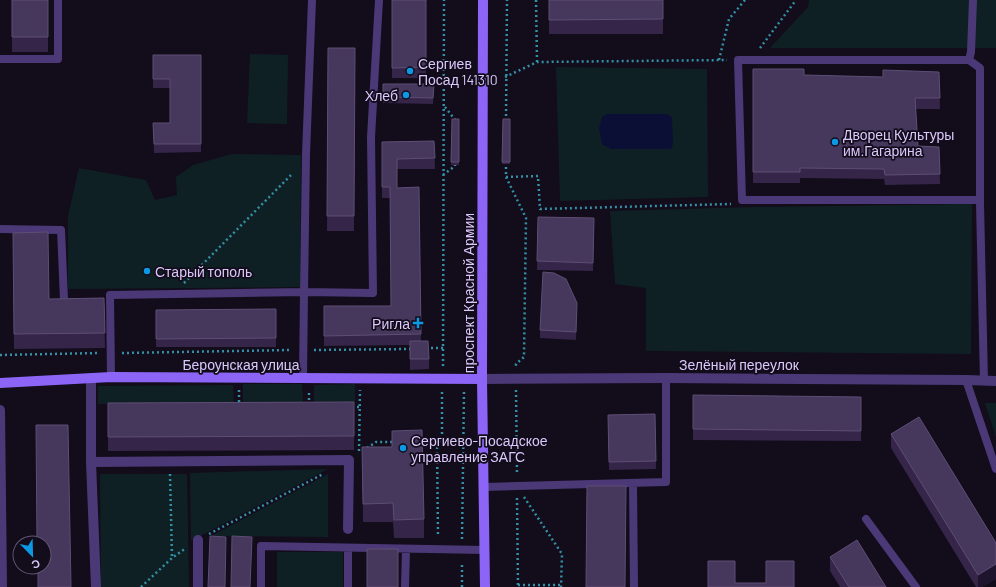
<svg xmlns="http://www.w3.org/2000/svg" width="996" height="587" viewBox="0 0 996 587" font-family="Barlow,sans-serif">
	<style>
		.green { fill: #0f2024 }
		.water { fill: #0b0f35 }
		.lines { fill: none; stroke-linecap: round; stroke-linejoin: round }
		.path { stroke: #3390a6; stroke-width: 2.5; stroke-dasharray: 2 3; stroke-linecap: butt }
		.service { stroke: #4b3977; stroke-width: 8 }
		.minor { stroke: #4b3977; stroke-width: 10 }
		.tertiary { stroke: #4b3977; stroke-width: 10 }
		.secondary { stroke: #8d65f6; stroke-width: 10 }
		.wall { fill: #352549 }
		.shaded-wall { fill: #1f142e }
		.building { fill: #46375c; stroke: #5e4e75 }
		.poi-dot { fill: #0d98e4; stroke: #120c1b; stroke-width: 1.5 }
		.labels { text-anchor: middle; dominant-baseline: central; stroke-width: 3.5; stroke-linejoin: round; paint-order: stroke }
		.poi-label { font-size: 14px; fill: #dbc9fc; stroke: #120c1b; text-anchor: start }
		.street-label { font-size: 14px; fill: #dbc9fc; stroke: #120c1b }
	</style>
	<rect width="100%" height="100%" fill="#120c1b"/>
	<path class="green" d="M809,0H996V48H770L808,7Z
		M250,54L288,55L287,124L247,123Z
		M556,67L707,69L708,197L560,201Z
		M232,154L301,155L300,287L68,289V216L79,168L146,180L155,200L177,195L176,177L193,165Z
		M972,204L971,354L646,351V288L615,284L610,211L755,207Z
		M243,384H302L303,403H243Z
		M355,384V402H314V385Z
		M233,385L234,403L98,404V386Z
		M985,403H996V437Z
		M328,469L191,541L190,473Z
		M100,474H187L189,587H101Z
		M328,474V537L211,536Z
		M277,552H343V587H277Z"/>
	<path class="water" d="M607,114H667L672,117L673,145L671,149H611L602,144L599,128L602,117Z"/>
	<g class="lines">
		<path class="path" d="M536,0L537,62
			M760,48L796,0
			M719,60L729,19L745,0
			M505,77L537,62L727,60
			M445,107L456,121
			M506,121L507,0
			M506,162V177L526,218L524,357L516,364V367
			M443,175L455,166V162
			M506,177L538,176L540,209L731,204
			M184,283L293,173
			M426,348H443
			M314,350L411,349
			M122,353L291,350
			M0,355L99,353
			M443,366L444,0
			M239,390V405
			M516,390L517,475
			M309,405V390
			M352,407H360
			M419,442L442,441V391
			M437,442L438,537
			M367,448L376,442H394
			M359,451L360,390
			M170,474L172,557
			M524,497L562,554L561,587
			M517,498L518,587
			M209,534L323,474
			M462,539L464,392
			M518,585H561
			M141,587L172,558L186,548
			M462,587V562"/>
		<path class="service" d="M0,59H58V0
			M969,60L971,52L973,0
			M980,200H742L738,60H969L980,68V203L984,381
			M0,229L61,230L64,300
			M111,377L110,295L304,292L306,154L312,0
			M303,378L304,292L373,293L371,137L379,0
			M966,380L996,469
			M633,483L634,587
			M484,487L666,482V378
			M866,519L916,587
			M261,587V546L485,550
			M348,587V548
			M405,587L406,549"/>
		<path class="minor" d="M91,378V462L96,587
			M91,462L349,460L348,529
			M198,587V540"/>
		<path class="tertiary" d="M482,379L666,378L966,380L996,381
			M0,410L2,587"/>
		<path class="secondary" d="M483,0L482,379L485,587
			M0,383L111,377L482,379"/>
	</g>
	<path class="wall" d="M12,0H48V52H12Z
		M392,0H426V78H392Z
		M549,0H663V34H549Z
		M328,48H355L354,231H327Z
		M153,55H201V152L154,153L153,123H170V88H153Z
		M753,69L804,75L883,77L939,72L940,109H916L918,146L939,147L940,184L885,185L884,179L800,178V183H753Z
		M383,84H434L433,104L383,103Z
		M452,119H459V165H451Z
		M503,119H510V164H502Z
		M434,141L435,169H397V188L419,187L421,341L429,359V369L410,370V345L324,346V306H391L390,198H382V142Z
		M538,217L594,218L593,271L537,270Z
		M13,233L49,299L104,298L105,348L14,349Z
		M276,309V347H156V310Z
		M577,312L576,340L540,338V330Z
		M861,397V441L693,440V429Z
		M354,402V450L108,451V403Z
		M655,414L656,469L609,470L608,415Z
		M392,431L424,519V538H394L393,522H363L362,447H392Z
		M891,434L996,543V579L982,587H976L891,448Z
		M830,557L886,587H840L830,571Z"/>
	<path class="shaded-wall" d="M577,303V312L576,340V332Z
		M996,564V579L982,587H978V575Z"/>
	<path class="building" d="M12,0H48V37H12Z
		M392,0H426V67L392,68Z
		M549,0H663V19L549,20Z
		M328,48H355L354,216H327Z
		M153,55H201V144H154L153,123H170V79H153Z
		M753,69H804V75L883,77V70L939,72L940,98H915L918,146L939,147L940,174L885,175L884,169L800,168V172H753Z
		M383,84H434L433,98L383,97Z
		M452,119H459V162H451Z
		M503,119H510V162H502Z
		M434,141L435,158L397,159V188L419,187L421,334L324,336V306H391L390,187H382V142Z
		M538,217L594,218L593,263L537,261Z
		M48,232L49,299L104,298L105,333L14,334L13,233Z
		M543,272L554,273L566,279L577,303L576,332L540,330Z
		M276,309V338L156,339V310Z
		M410,341H428L429,359H410Z
		M693,395L861,397V431L693,429Z
		M354,402V436L108,437V403Z
		M655,414L656,461L609,462L608,415Z
		M919,417L996,543V564L978,575L891,434Z
		M36,425H68L71,587H38V567H44V543H37Z
		M422,430L424,519L394,520L393,503L363,504L362,447H392V431Z
		M587,486H626L625,587H586Z
		M210,536L226,537L225,587H208Z
		M232,536L252,537L250,587H231Z
		M857,540L886,587H849L830,557Z
		M367,549H398V587H367Z
		M708,561H735V583H766V561H794V587H708Z"/>
	<g class="poi-dot">
		<circle cx="410" cy="71" r="4"/>
		<circle cx="406" cy="95" r="4"/>
		<circle cx="835" cy="142" r="4"/>
		<circle cx="147" cy="271" r="4"/>
		<path d="M416 317h4v4h4v4h-4v4h-4v-4h-4v-4h4z"/>
		<circle cx="403" cy="448" r="4"/>
	</g>
	<g class="labels">
		<g class="poi-label">
			<text x="418" y="63">Сергиев<tspan x="418" dy="16">Посад 141310</tspan></text>
			<text x="398" y="95" text-anchor="end">Хлеб</text>
			<text x="843" y="134">Дворец Культуры<tspan x="843" dy="16">им.Гагарина</tspan></text>
			<text x="155" y="271">Старый тополь</text>
			<text x="410" y="323" text-anchor="end">Ригла</text>
			<text x="411" y="440">Сергиево-Посадское<tspan x="411" dy="16">управление ЗАГС</tspan></text>
		</g>
		<g class="street-label">
			<text transform="translate(468 293) rotate(-90)">проспект Красной Армии</text>
			<text x="241" y="364">Бероунская улица</text>
			<text x="739" y="364">Зелёный переулок</text>
		</g>
	</g>
	<g transform="translate(32 555) rotate(157)"><circle r="19" fill="#120c1b" stroke="#625875"/>
	<path d="M0-3L7 15L0 10L-7 15Z" fill="#0d98e4"/>
	<text y="-6" font-size="11" font-weight="bold" text-anchor="middle" fill="#dbc9fc">С</text>
	</g>
</svg>
